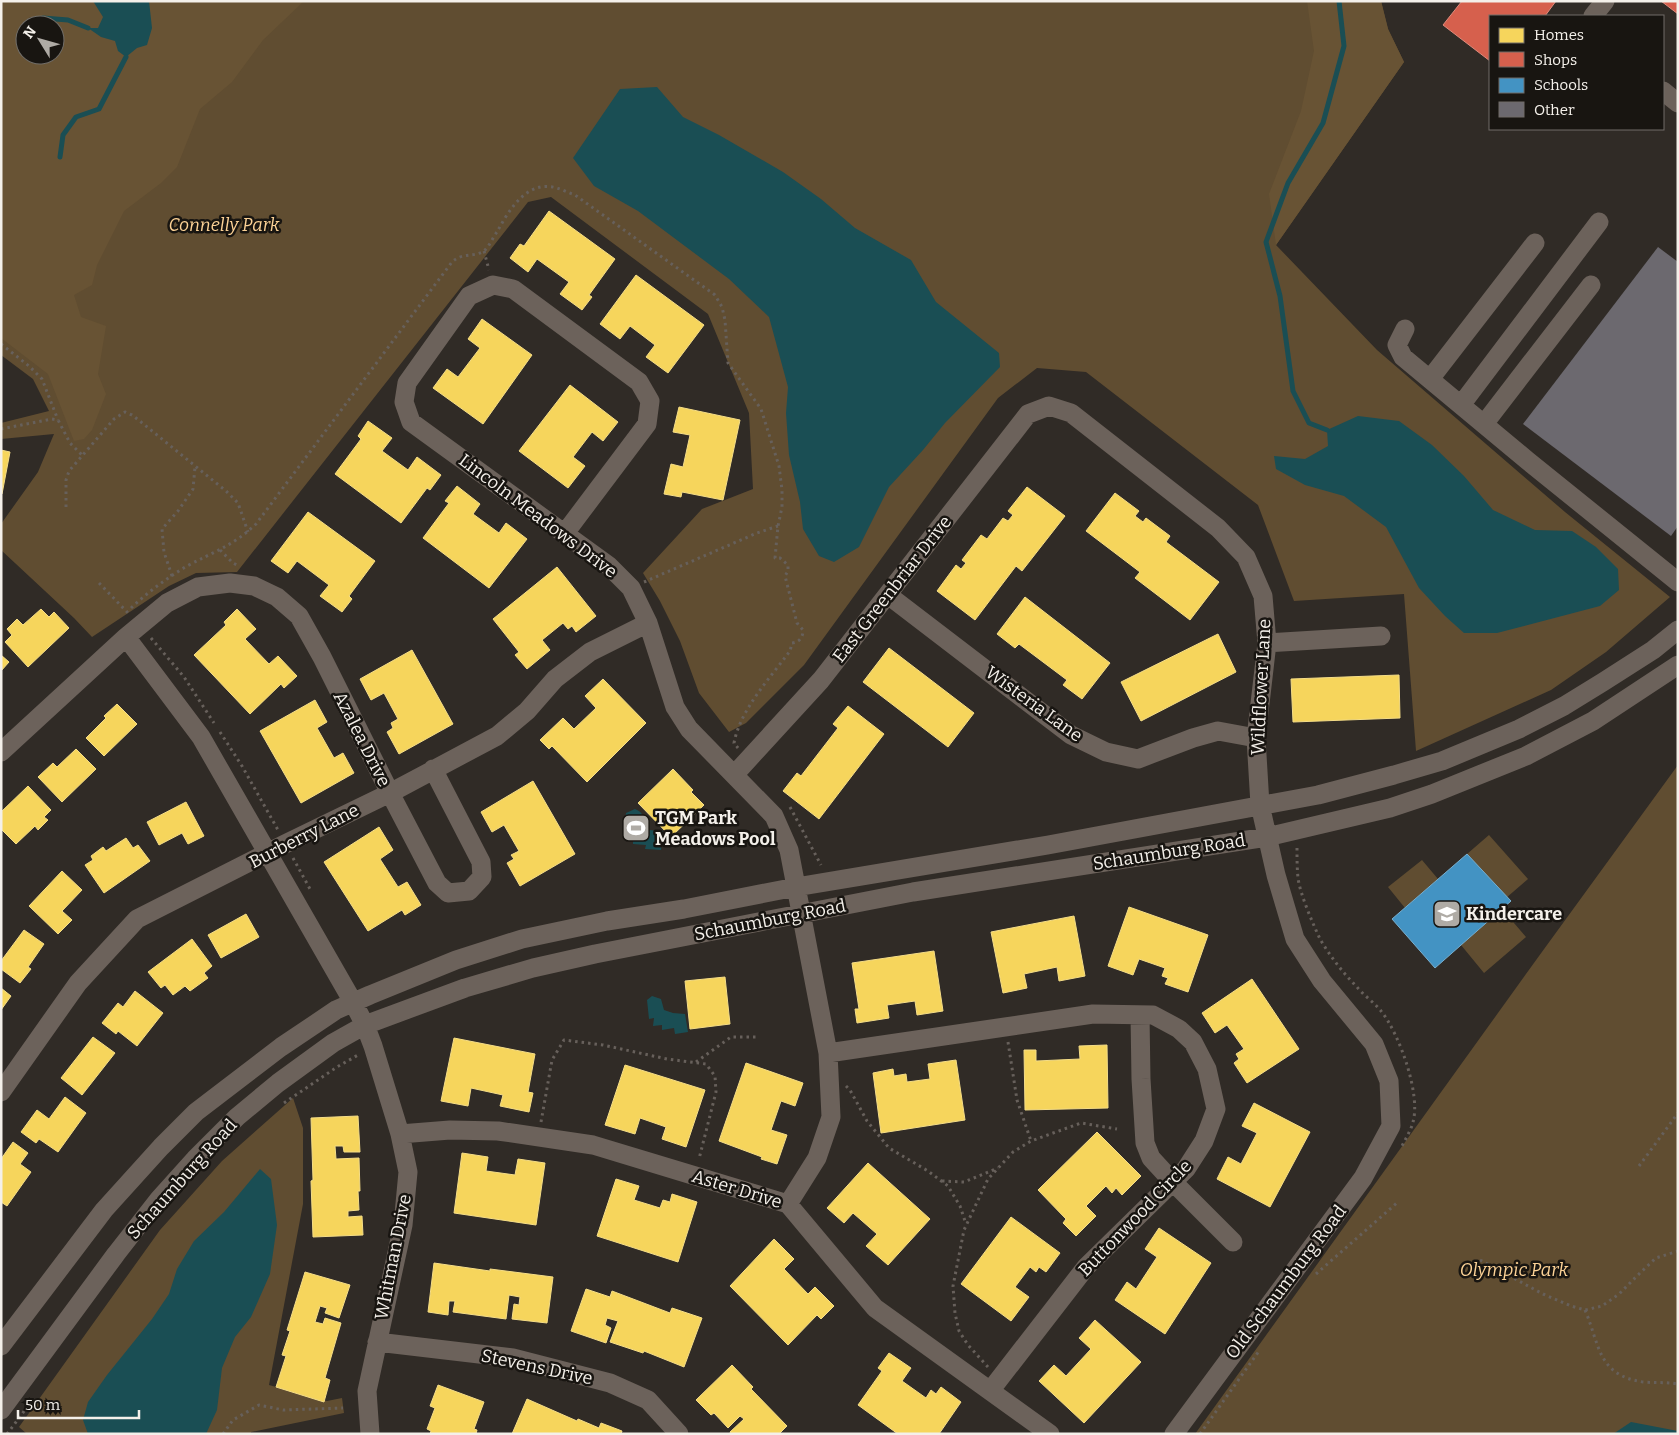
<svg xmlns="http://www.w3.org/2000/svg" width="1679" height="1435" viewBox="0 0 1679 1435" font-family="Bitter,serif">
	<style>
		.green { fill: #604d31; fill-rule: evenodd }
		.forest { fill: #685334; fill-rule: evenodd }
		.water { fill: #1a4e54 }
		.homes { fill: #f6d55c; stroke: #f5dd87 }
		.shops { fill: #d6604d; stroke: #df8b7c }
		.schools { fill: #4393c3; stroke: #78afcf }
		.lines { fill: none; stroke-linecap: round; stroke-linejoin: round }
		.stream { stroke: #1a4e54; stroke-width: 5 }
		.building { fill: #6c696f }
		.path { stroke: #67605b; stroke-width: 3; stroke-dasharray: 2.5 4; stroke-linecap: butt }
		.minor { stroke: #6c625b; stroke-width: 19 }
		.labels { text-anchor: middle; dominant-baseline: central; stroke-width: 5; stroke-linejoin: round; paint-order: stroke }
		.park-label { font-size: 18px; font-style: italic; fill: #fcd296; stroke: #181511 }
		.street-label { font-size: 18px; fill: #f4f0ea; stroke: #181511 }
		.poi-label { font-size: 18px; font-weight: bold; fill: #f4f0ea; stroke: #181511; text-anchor: start }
	</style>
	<rect width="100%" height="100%" fill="#302b26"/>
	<path class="green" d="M1,1H1381L1388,29L1404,62L1276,245L1377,350L1565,512L1670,597L1606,652L1551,690L1416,751L1404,594L1294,601L1258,505L1086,372L1037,368L998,398L804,665L746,723L729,732L699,693L680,641L660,601L643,573L702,509L753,489L749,413L708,314L551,197L528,202L237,572L196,573L169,586L92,637L74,618L1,550V524L38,472L54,434L1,439V423L49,411L33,379L1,355ZM25,25H55V55H25Z
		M1678,765V1434H1195L1539,956Z
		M1489,835L1528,879L1506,898L1467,854Z
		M1422,860L1438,879L1405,908L1388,887Z
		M1502,909L1526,937L1484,973L1461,945Z
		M293,1098L303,1128V1204L269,1385L327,1401L342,1398L344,1413L251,1432V1434H27L19,1427L160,1230L222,1161Z"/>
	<path class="forest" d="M1,1H304L263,40L232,82L200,109L177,167L161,183L124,211L97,265L92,285L74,295L81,317L106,326L98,374L106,394L92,430L84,439L74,441L48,374L1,338ZM25,25H55V55H25Z
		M1307,1H1381L1388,29L1404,62L1276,245L1269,194L1301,111L1314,51Z"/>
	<path class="water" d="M93,1H149L152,28L147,45L137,48L126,57L118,51L115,41L101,37L88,28H98L103,17Z
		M657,87L683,117L719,135L783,172L821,199L855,228L911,260L936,302L999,353L1000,367L945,423L923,450L889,487L859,547L834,562L819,556L803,529L800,502L789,455L786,413L788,387L769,317L729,279L638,211L594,186L573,158L620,89Z
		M1358,416L1399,421L1432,445L1464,476L1493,510L1535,530L1572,531L1596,547L1618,569L1619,590L1600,606L1562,616L1497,633H1464L1445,616L1419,588L1386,527L1344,496L1305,485L1276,469L1274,456L1305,459L1328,446L1327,430Z
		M635,809C642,812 644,815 643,823L648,824V830L663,831L661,850L645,849L646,845L633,844V838L629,837V831L624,830L626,813Z
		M652,996L661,999L664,1010L673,1013L685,1014L688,1032L675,1034L674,1028L662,1030V1025L653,1026L654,1018L649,1019L647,1000Z
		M260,1169L271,1179L277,1225L270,1274L251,1317L235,1337L222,1368L217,1410L206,1434H88L83,1420L88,1402L107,1375L152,1319L169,1294L177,1269L194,1241L224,1212Z
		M1631,1422L1678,1431V1434H1613Z"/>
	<path class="homes" d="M549,211L615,259L589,295L592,297L582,310L560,294L569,282L537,259L528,272L510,258L520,244L524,246Z
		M636,275L704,325L668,373L646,357L655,345L630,326L620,339L600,324Z
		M482,319L532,355L483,424L433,388L447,369L458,377L480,348L468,339Z
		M570,385L618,422L603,441L592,432L573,457L585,466L568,488L519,451Z
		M679,407L740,420L723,500L682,492L681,497L664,494L671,464L683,467L690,435L673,432Z
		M368,421L392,438L382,451L408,470L417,457L441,475L430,490L427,488L401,523L335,474L361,439L358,436Z
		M1,450L10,452L2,494H1Z
		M457,486L480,504L473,514L499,533L506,523L527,539L489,588L423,538L449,503L445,501Z
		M1027,487L1065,516L1022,571L1016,566L975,620L937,591L956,565L961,569L966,563L962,560L981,535L987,539L1003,518L1008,521L1013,515L1008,511Z
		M1115,493L1139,511L1135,516L1143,522L1146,518L1170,536L1166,542L1219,582L1190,620L1135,578L1140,572L1086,531Z
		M308,512L375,561L349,596L352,599L342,612L320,596L329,585L297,561L288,573L271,561Z
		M557,567L596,616L576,632L572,626L568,629L563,623L542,640L550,650L527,669L515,655L519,652L493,619Z
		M1025,597L1110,663L1082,699L1063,685L1067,680L1019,644L1015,648L997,634Z
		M41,609L49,617L54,612L69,628L28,667L5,642L12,635L7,629L17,619L23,625Z
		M237,609L256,629L245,639L269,664L278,656L297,676L284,688L281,684L250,714L194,655L226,625L224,622Z
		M1218,634L1236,672L1141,721L1121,682Z
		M889,648L974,713L948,747L863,682Z
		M412,650L453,724L399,754L387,732L393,728L391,723L398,719L384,693L371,700L360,679Z
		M1,655L9,662L1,671Z
		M1399,675L1400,718L1293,722L1291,679Z
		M603,679L646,723L587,782L552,746L549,749L540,740L563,718L574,729L596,708L585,696Z
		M315,700L327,722L317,728L334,758L343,753L354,773L301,803L260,731Z
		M117,704L137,724L104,756L86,738L106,718L104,716Z
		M848,706L884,734L819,819L783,791L797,773L801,776L838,728L833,724Z
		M76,749L96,769L62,802L38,777L53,763L57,767Z
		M673,769L693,790L691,792L704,805L671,837L638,803Z
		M533,781L575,854L520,886L507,863L514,859L511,855L519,851L504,825L492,832L481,812Z
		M28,786L51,810L44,817L48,820L38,830L35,826L16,844L1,829V812Z
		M186,802L204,836L188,844L182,833L159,845L147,822Z
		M379,827L393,850L380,859L398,887L407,882L421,905L405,915L402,910L368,931L324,862Z
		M126,838L133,848L138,845L150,861L104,893L85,865L93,860L91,856L103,847L106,851Z
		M62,871L82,890L62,911L72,920L58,934L29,906Z
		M1129,907L1208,935L1188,992L1165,984L1168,978L1162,976L1165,968L1139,959L1133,975L1108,966Z
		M246,914L259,937L221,958L208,935Z
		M1074,916L1085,976L1059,981L1057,967L1024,974L1027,988L1003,993L991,932Z
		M24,930L44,944L28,967L31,969L20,983L1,969V961Z
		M192,939L212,966L204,973L208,978L190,991L185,986L173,995L165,985L161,988L148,972Z
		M934,951L943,1011L917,1015L915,1001L887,1005L889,1018L857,1023L855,1009H859L852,963Z
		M725,977L730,1024L690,1029L685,981Z
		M1252,979L1299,1049L1247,1083L1234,1063L1239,1059L1236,1054L1244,1049L1227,1025L1215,1033L1202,1013Z
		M1,988L11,996L1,1010Z
		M135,991L163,1013L137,1046L118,1031L116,1034L102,1023L118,1003L123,1007Z
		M93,1037L115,1053L82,1095L61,1078Z
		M454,1038L535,1054L528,1092L533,1093L529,1112L500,1106L503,1095L471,1088L468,1106L441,1101Z
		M1107,1045L1108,1108L1025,1110L1024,1050H1036V1061L1080,1059L1079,1046Z
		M956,1060L965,1120L881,1133L873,1073L893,1069L894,1076L906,1074L907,1082L930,1079L928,1064Z
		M746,1063L803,1083L795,1106L781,1101L771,1130L787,1135L777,1164L761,1159L762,1157L719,1141Z
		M625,1065L705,1090L686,1147L662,1139L666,1127L640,1118L635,1134L605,1125Z
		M65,1097L86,1113L58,1152L39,1139L36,1143L21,1132L37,1110L49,1119Z
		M1254,1103L1310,1132L1270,1207L1217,1179L1228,1157L1241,1164L1257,1133L1242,1126Z
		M358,1116L360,1152H344L343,1146H335L336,1159L359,1158L360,1191H358L359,1210L348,1211V1217L362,1216L363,1235L313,1237L311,1181L313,1180L311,1118Z
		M1097,1132L1141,1176L1122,1195L1116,1188L1112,1193L1106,1186L1086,1206L1096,1216L1076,1236L1063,1223L1066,1219L1038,1190Z
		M13,1142L28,1153L20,1164L31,1172L7,1206L1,1202V1159Z
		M462,1153L488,1157L486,1171L515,1175L518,1159L545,1163L536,1225L454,1213Z
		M868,1163L930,1219L888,1265L866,1246L877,1234L853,1213L844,1223L827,1208Z
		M616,1179L639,1186L634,1200L660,1208L663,1200L670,1202L672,1194L697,1202L678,1262L597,1236Z
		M1011,1217L1060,1253L1046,1272L1039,1267L1036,1272L1030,1267L1015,1287L1029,1297L1011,1321L961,1284Z
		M1159,1228L1211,1263L1165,1334L1115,1300L1127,1282L1136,1289L1157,1257L1145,1249Z
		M774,1239L794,1259L784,1269L808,1294L815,1287L834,1306L821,1319L817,1315L788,1345L730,1286Z
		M434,1263L490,1271V1269L553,1277L547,1323L512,1319L514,1304L519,1305L520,1297L509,1295L506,1319L453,1312L455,1301H449L448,1315L428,1312Z
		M305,1272L350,1285L339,1318L325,1313L327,1308L320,1306L315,1322L323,1324L325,1318L341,1323L325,1378L330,1380L324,1402L276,1387L286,1356L282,1355L290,1331L287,1330Z
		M586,1289L610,1297L612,1291L670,1313L672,1308L702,1318L684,1367L644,1351L643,1353L610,1342L618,1321L607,1318L605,1325L611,1328L606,1343L571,1331Z
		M1095,1320L1141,1362L1084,1423L1039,1381L1054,1365L1066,1376L1091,1349L1079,1338Z
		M889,1353L911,1368L902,1381L926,1398L931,1390L936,1394L941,1387L961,1402L939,1434H898L858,1405L882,1371L878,1368Z
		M732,1365L753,1387L751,1389L787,1426L779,1434H731L730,1432L744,1419L740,1416L728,1428L714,1413L711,1415L696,1400Z
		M438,1385L484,1402L474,1429L477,1430L476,1434H430L431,1431L427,1429L435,1408L430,1406Z
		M527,1399L577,1421L578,1419L599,1428L601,1423L622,1431L621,1434H512Z"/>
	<path class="shops" d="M1462,1H1556L1545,16H1490V61L1443,25Z
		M1661,1H1678V14Z"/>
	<path class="schools" d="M1467,854L1511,901L1435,968L1392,919Z"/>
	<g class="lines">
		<path class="stream" d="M43,18L68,20L88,28
			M60,157L63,135L76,117L99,109L126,57
			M1327,430L1309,423L1293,391L1280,296L1266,242L1288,183L1323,123L1344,46L1339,1"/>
	</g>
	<path class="building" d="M1658,247L1678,262V526L1671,536L1523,424Z"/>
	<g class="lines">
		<path class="path" d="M484,251L489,270
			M1,344L29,366L42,379L58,420
			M1,429L52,419L58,420L70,443L83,456
			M66,507V480L69,471L114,419L125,412L132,415L141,422L226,491L238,503L248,532
			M220,550L233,563L239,566
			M172,576L164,552L162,529L178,511L193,489L195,467
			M644,582L757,533L778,526
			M99,583L130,615
			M131,608C148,592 167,578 187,566C213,552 233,546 256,524L452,262C463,252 472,258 484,251C489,247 493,237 497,232C509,210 527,179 557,188C563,190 569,193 575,195L715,295L722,307L725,320L728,363L761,409L779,466L782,490V507L778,526L775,558H780L788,565V571L785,576L797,623L803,630C803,637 800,642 792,643L790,651C770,678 740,710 734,743L738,748
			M151,638L184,677L214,723
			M220,732L242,766L278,830
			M790,807L821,865
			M1297,848C1297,858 1297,868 1298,878C1300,894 1313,924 1320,939C1330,956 1343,973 1357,987C1364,996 1374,1002 1381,1011C1399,1033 1421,1094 1413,1122C1411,1130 1406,1138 1402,1146
			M293,858L310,889
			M1008,1042L1017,1100L1031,1141
			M696,1062L731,1037H759
			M846,1086L850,1090L867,1121L889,1148L928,1171L948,1186L960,1206L966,1224
			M284,1103L337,1067L358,1055
			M541,1122L552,1060L564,1040L603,1045L667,1059L706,1064L715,1076L716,1092L699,1159
			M1639,1166L1678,1113
			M942,1181L964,1182L998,1168
			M1480,1260L1543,1294L1571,1306L1585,1310L1602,1306L1619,1294L1641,1272L1656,1258L1678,1251
			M1316,1274L1398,1202
			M1585,1310C1600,1345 1597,1375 1643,1382C1655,1383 1666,1382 1678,1384
			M988,1367L968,1345L959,1331L955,1313L953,1286L964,1230L988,1179L1013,1152L1031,1141L1081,1123L1117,1129
			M7,1434L25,1410
			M223,1434L233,1420L259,1405L283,1410L343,1408
			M1200,1434L1259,1351"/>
		<path class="minor" d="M1593,16L1605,1
			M1663,91L1678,103
			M1405,329L1397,345L1403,357L1528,461L1678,582
			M1430,379L1535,243
			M1461,405L1599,222
			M1484,424L1591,285
			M565,533L647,424L650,401L639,382L513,289L493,285L469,296L407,383L404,402L411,422L609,566L631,588L648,623L675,707L689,729L774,816L789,850L828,1053L831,1117L817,1158L788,1204
			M888,595L1071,735L1106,752L1138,759L1193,738L1218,731L1256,738
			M126,637L201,737L353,1002L365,1025L373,1046L400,1134L408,1172L403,1225L367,1391L370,1434
			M1267,643L1381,636
			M1,752L126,637L167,603L198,587L230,583L254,586L277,597L299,616L322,657L390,793L437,883L448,893L469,891L482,877L481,862L433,769
			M734,775L821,680L1028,414L1049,406L1071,413L1218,528L1246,557L1263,596L1267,643L1256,738L1260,805L1276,875L1295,939L1322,981L1374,1044L1389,1081L1391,1126L1363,1178L1174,1434
			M1140,1015L1141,1079L1145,1143L1151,1158L1173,1182L1233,1242
			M828,1053L1093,1014L1153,1015L1179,1029L1193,1042L1207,1069L1216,1109L1204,1141L1186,1169L1086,1267L990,1391
			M1,1092L78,983L137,919L285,844L390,793L497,736L527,711L555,679L590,652L648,623
			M400,1134L450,1130L498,1131L593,1145L788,1204L875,1308L1050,1434
			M377,1342L513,1358L610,1383L648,1400L679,1434
			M1,1346L104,1210L161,1147L196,1112L281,1047L336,1010L370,995L456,960L522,939L607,921L684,909L796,887L1048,845L1318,795L1394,775L1442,761L1519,729L1564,706L1603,682L1653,650L1678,630
			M1,1410L116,1254L159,1199L195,1159L237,1117L278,1083L333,1043L365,1025L465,988L533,968L595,954L913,892L1267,837L1390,808L1432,794L1526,756L1593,721L1678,665"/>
	</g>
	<defs>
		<symbol id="stadium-square" viewBox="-11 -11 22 22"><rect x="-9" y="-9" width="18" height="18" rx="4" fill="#afaba5" stroke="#181511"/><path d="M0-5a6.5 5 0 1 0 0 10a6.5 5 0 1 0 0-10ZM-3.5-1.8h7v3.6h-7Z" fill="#fff"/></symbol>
		<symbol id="school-square" viewBox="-11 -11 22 22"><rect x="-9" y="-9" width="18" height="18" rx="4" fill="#afaba5" stroke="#181511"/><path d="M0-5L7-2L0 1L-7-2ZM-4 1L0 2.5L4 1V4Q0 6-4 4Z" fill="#fff"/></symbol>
	</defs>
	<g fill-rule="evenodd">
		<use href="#stadium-square" x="620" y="812" width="32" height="32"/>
		<use href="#school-square" x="1431" y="898" width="32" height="32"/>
	</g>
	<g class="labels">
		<g class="park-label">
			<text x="224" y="225">Connelly Park</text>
			<text x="1514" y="1270">Olympic Park</text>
		</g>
		<g class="street-label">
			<text transform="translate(538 516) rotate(37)">Lincoln Meadows Drive</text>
			<text transform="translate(892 589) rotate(-52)">East Greenbriar Drive</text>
			<text transform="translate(1261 687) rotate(-87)">Wildflower Lane</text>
			<text transform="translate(1034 704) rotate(36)">Wisteria Lane</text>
			<text transform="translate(362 739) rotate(63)">Azalea Drive</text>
			<text transform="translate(304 836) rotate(-27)">Burberry Lane</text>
			<text transform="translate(1169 852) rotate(-9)">Schaumburg Road</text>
			<text transform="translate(770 920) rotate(-11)">Schaumburg Road</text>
			<text transform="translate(182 1179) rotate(-48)">Schaumburg Road</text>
			<text transform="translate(737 1189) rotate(17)">Aster Drive</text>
			<text transform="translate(1135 1218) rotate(-46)">Buttonwood Circle</text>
			<text transform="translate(393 1257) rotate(-79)">Whitman Drive</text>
			<text transform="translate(1286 1282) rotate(-53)">Old Schaumburg Road</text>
			<text transform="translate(537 1367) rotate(12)">Stevens Drive</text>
		</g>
		<g class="poi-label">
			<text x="655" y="818">TGM Park<tspan x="655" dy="21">Meadows Pool</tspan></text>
			<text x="1466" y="914">Kindercare</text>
		</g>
	</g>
	<rect width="1679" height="1435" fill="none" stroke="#f4f0ea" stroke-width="5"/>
	<rect x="1489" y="15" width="175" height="115" fill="#181511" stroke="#706d68"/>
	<rect x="1499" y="28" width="25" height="15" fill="#f6d55c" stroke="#706d68"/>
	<text x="1534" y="40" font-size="15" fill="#f4f0ea">Homes</text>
	<rect x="1499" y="52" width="25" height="15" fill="#d6604d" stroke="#706d68"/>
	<text x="1534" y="65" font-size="15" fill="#f4f0ea">Shops</text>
	<rect x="1499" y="78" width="25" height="15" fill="#4393c3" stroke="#706d68"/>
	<text x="1534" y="90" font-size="15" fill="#f4f0ea">Schools</text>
	<rect x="1499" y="102" width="25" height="15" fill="#6c696f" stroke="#706d68"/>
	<text x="1534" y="115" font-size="15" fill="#f4f0ea">Other</text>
	<g transform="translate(40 40) rotate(307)"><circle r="24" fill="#181511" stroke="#706d68"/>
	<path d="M0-4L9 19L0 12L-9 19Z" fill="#afaba5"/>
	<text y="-8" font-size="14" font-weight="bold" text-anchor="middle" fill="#f4f0ea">N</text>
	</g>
	<path d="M18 1410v8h121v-8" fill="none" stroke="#f4f0ea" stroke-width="2.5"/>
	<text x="25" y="1410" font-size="15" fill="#f4f0ea" stroke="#181511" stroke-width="4" paint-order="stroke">50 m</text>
</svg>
